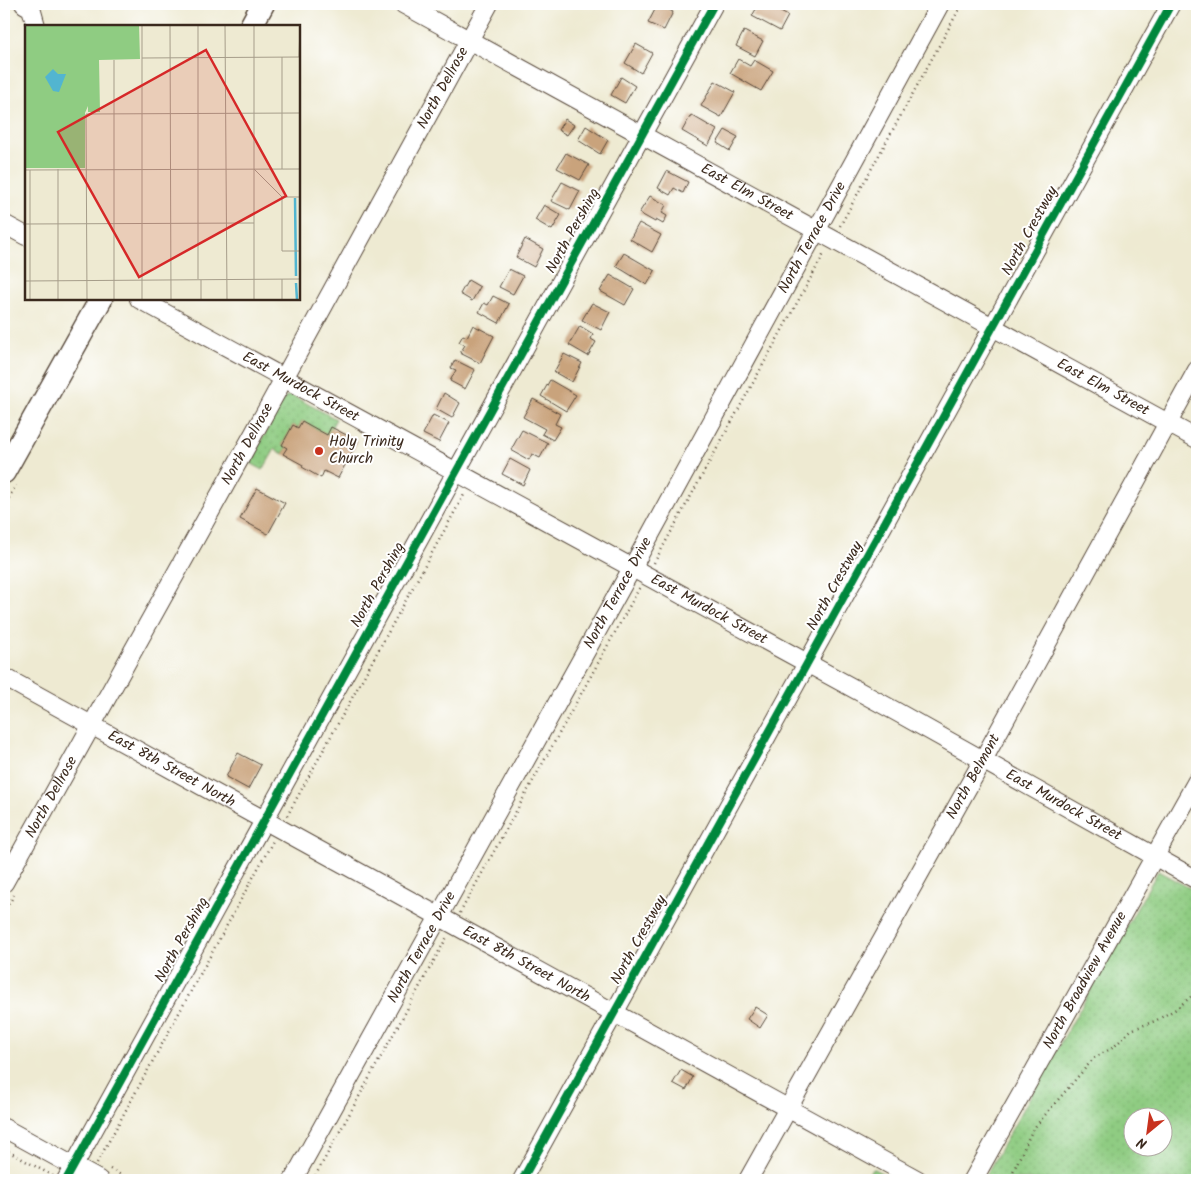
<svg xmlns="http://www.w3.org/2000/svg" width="1201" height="1184" viewBox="0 0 1201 1184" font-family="Kalam,sans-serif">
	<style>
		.green { fill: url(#green-dots); stroke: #657b50; fill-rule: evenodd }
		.building { fill: #c9a37b }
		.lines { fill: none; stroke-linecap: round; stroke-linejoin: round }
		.minor-casing { stroke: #564739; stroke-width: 20 }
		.major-casing { stroke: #564739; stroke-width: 25 }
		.path { stroke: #564739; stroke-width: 2.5; stroke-dasharray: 1 4; stroke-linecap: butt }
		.minor { stroke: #fff; stroke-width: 18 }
		.major { stroke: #fff; stroke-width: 22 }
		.cycleway-casing { stroke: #fff; stroke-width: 11 }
		.cycleway { stroke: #00873e; stroke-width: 8 }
		.poi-dot { fill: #c8321e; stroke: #fff; stroke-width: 2 }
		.labels { text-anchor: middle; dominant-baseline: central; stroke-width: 4; stroke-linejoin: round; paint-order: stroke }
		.street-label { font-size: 15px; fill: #3b2a1e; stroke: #fff }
		.poi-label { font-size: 15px; fill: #3b2a1e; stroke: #fff; text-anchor: start }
		.inset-river { fill: none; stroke: #52b5d0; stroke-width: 2.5 }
		.inset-road { fill: none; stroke: #a69d8a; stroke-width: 1 }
		.view { fill: #d62828; fill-opacity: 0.15; stroke: #d62828; stroke-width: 2.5 }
		.inset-edge { fill: none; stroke: #3b2a1e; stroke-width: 2.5 }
	</style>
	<defs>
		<pattern id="green-dots" width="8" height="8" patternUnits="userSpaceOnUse" patternTransform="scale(1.25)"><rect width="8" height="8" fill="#8fcc82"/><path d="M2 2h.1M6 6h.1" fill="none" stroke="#7caf70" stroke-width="1.8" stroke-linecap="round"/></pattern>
	</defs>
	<rect width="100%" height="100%" fill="#fff"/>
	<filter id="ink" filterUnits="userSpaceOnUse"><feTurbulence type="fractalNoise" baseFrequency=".02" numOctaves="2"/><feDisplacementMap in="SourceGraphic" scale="10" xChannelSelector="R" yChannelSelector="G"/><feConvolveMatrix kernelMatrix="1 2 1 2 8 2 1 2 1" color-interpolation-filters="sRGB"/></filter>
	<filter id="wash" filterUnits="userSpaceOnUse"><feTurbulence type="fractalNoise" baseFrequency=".0096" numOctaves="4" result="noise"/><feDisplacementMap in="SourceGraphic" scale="20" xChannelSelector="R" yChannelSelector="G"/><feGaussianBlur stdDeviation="1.12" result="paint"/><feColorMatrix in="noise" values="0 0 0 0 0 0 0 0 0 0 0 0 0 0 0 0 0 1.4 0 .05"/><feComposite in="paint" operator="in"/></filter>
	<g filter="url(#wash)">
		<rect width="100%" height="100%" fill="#eeead2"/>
		<path class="green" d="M291,395L336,419L327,435L302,421L298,428L293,425L282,445L287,448L283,454L275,449L263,470L252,464L251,460L285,397Z
			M1158,871L1197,892V1180H983ZM1134,1116H1164V1146H1134Z
			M872,1168L895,1180H865Z"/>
		<g id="blocks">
			<path class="building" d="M658,4L673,12L664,30L648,23Z
				M759,4H766L788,16L780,31L752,16Z
				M744,31L763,41L755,56L736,46Z
				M636,44L652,53L641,73L625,63Z
				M738,59L750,66L754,60L773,71L761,91L730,73Z
				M621,77L635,86L625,103L611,95Z
				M715,81L735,92L721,117L701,106Z
				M691,115L717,130L708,146L682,131Z
				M565,119L574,125L567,135L558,130Z
				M586,126L608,140L600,154L578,140Z
				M725,130L738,137L730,151L717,143Z
				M566,153L589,165L580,180L557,168Z
				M667,171L688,182L683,193L674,188L670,195L658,188Z
				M562,182L580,191L570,210L551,201Z
				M650,196L666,205L662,213L667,216L663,224L656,220L655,222L639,213Z
				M544,205L561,215L552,230L535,220Z
				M639,223L661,235L652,252L630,239Z
				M525,239L543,249L534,267L516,257Z
				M624,253L655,271L647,285L616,266Z
				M509,269L523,276L513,294L499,287Z
				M610,275L634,289L625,305L600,291Z
				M468,280L480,287L472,301L460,294Z
				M493,296L509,304L499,323L479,312L484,303L488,305Z
				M592,303L610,312L601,330L582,320Z
				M473,325L494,336L480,363L460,353L465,345L459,342L463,335L467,337Z
				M580,326L593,334L591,339L596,342L588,356L569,345Z
				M564,354L582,363L572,382L554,372Z
				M455,360L475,370L465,389L450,381L456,370L451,368Z
				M550,380L576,395L566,411L541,396Z
				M444,393L460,403L452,418L436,409Z
				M533,399L560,414L555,424L561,427L553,440L542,434L545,429L523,417Z
				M433,415L449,423L439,442L423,434Z
				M302,421L327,435L331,427L358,441L338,478L324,471L321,478L302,467L303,465L283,454L287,448L282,445L293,425L298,428Z
				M522,430L548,443L540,458L532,454L529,460L511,450Z
				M510,459L530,470L523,485L502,474Z
				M257,488L285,503L268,534L240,519Z
				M238,753L261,765L248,789L226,777Z
				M755,1007L768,1015L760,1028L747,1019Z
				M681,1070L693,1077L686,1090L673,1083Z"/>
		</g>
	</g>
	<g filter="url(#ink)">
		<use href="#blocks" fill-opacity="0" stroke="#564739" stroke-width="1"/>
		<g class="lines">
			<defs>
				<g id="minor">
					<path d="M24,4L31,8L36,26"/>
					<path id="s1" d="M403,4L1197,439"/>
					<path d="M4,224L26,236"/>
					<path id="s2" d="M139,299L895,711L1197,880"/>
					<path id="s3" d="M4,677L918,1180"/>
					<path id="s4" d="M4,883L254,433L489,4"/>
					<path d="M4,1128L99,1180"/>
					<path d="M66,1180L714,4"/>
					<path id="s5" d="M293,1180L632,568L940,4"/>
					<path d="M522,1180L1171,4"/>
					<path id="s6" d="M748,1180L983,760L1197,370"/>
					<path id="s7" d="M973,1180L1197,781"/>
				</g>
				<path id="major" d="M251,26L263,4
					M4,472L101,299"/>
			</defs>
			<use href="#minor" class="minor-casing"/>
			<use href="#major" class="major-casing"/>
			<path class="path" d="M840,226L962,4
				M4,507L16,485
				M654,563L825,252
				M287,816L465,493
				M4,913L14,895
				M460,913L640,587
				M4,1149L53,1176
				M97,1163L273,841
				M110,1169L130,1180
				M313,1180L447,937
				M1009,1180L1033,1129L1094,1058L1114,1047L1131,1030L1155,1021L1176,1009L1193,995L1197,988"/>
			<use href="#minor" class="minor"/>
			<use href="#major" class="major"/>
			<defs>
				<path id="cycleway" d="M66,1180L714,4
					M522,1180L1171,4"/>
			</defs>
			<use href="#cycleway" class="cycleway-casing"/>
			<use href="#cycleway" class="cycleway"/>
		</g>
	</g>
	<circle class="poi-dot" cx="319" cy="451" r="5"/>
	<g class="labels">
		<g class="street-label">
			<text stroke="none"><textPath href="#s4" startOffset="908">North Dellrose</textPath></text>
			<text stroke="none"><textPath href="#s1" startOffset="392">East Elm Street</textPath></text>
			<text transform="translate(573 231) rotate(-61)">North Pershing</text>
			<text transform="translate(1030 231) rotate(-61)">North Crestway</text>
			<text stroke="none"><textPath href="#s5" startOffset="1076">North Terrace Drive</textPath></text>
			<text stroke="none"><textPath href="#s2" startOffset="184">East Murdock Street</textPath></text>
			<text stroke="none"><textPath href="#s1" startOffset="798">East Elm Street</textPath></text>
			<text stroke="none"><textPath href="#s4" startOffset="502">North Dellrose</textPath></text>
			<text transform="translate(378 585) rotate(-61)">North Pershing</text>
			<text transform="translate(835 586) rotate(-61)">North Crestway</text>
			<text stroke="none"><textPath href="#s5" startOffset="671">North Terrace Drive</textPath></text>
			<text stroke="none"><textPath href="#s2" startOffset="649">East Murdock Street</textPath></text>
			<text stroke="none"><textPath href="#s3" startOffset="191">East 8th Street North</textPath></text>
			<text stroke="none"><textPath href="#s6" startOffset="462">North Belmont</textPath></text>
			<text stroke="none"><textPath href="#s4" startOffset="98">North Dellrose</textPath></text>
			<text stroke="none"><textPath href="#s2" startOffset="1054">East Murdock Street</textPath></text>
			<text transform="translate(182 940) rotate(-61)">North Pershing</text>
			<text transform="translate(639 940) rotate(-61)">North Crestway</text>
			<text stroke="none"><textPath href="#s5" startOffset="266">North Terrace Drive</textPath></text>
			<text stroke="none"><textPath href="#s3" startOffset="596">East 8th Street North</textPath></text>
			<text stroke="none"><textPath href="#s7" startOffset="229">North Broadview Avenue</textPath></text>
		</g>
		<g class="poi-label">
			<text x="329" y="442">Holy Trinity<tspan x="329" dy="17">Church</tspan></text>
		</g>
	</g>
	<g transform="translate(25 25)">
		<rect width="275" height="275" fill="#eeead2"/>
		<path d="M0,0H114L115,34L74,35L75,87H63V81L60,88V143H0Z" fill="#8fcc82"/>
		<path d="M28,44L33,49H41L34,67L28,66L20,52Z" fill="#52b5d0"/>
		<path class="inset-river" d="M270,173L271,251M271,258L272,275"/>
		<path class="inset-road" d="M117,0V275M145,0L146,275M173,0V254M200,0L202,275M229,0V275M257,32V144M274,32L275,0M117,33L275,32M89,35V275M33,144V275M229,144L257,172H275M0,145L275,144M5,145V275M257,172V226H275M0,199L229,198M257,254V275M176,255V275M0,256L275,254M62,275L61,89L275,88"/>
		<path class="view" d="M181,25L261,171L114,252L33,107Z"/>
		<rect width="275" height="275" class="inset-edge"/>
	</g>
	<rect width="1201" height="1184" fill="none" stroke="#fff" stroke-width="20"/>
	<g transform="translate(1148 1132) rotate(209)"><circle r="24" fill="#ffffff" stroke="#b1aaa5"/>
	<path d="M0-4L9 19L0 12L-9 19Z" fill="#c8321e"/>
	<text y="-8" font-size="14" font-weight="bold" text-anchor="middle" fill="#3b2a1e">N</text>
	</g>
</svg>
